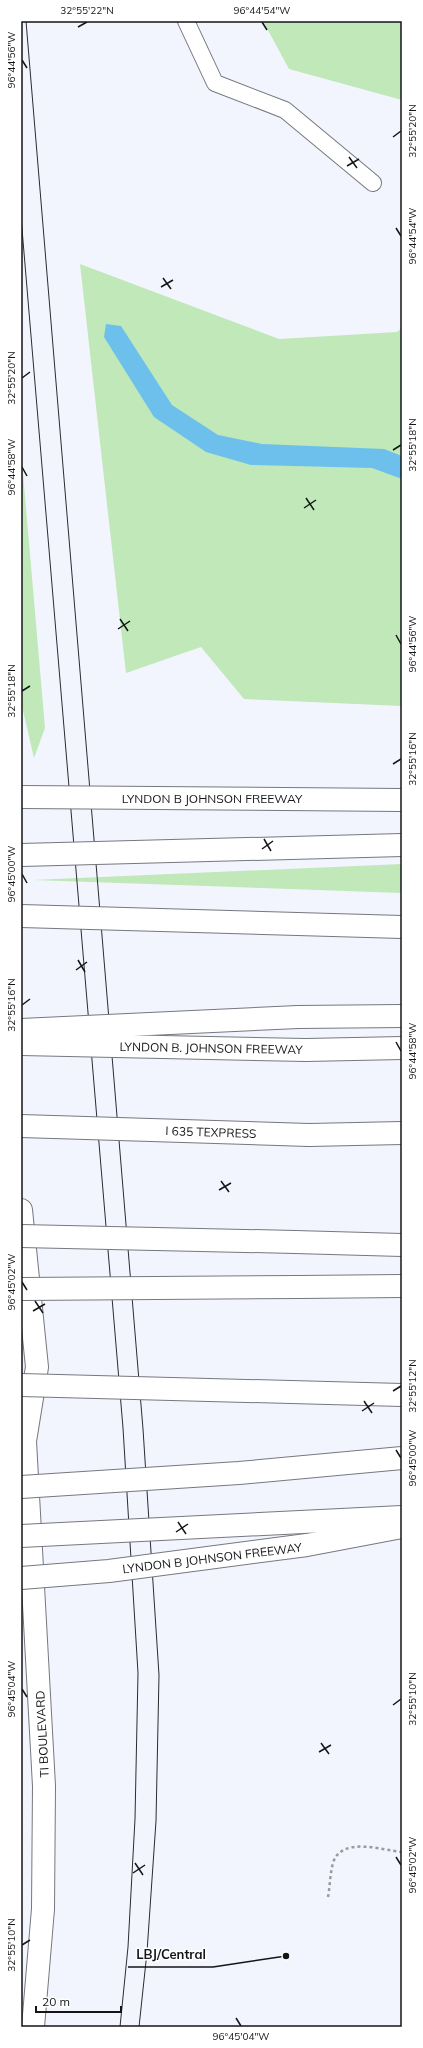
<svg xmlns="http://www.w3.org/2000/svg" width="423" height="2048" viewBox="0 0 423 2048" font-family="Mulish,sans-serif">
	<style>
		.green { fill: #c0e8b8 }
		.water { fill: #6cc0eb }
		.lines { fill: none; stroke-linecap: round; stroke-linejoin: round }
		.service-casing { stroke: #75787e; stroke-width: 18 }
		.tertiary-casing { stroke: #75787e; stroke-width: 24 }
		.motorway-casing { stroke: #75787e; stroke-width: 24 }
		.path { stroke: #989a9f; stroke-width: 2.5; stroke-dasharray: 3 3; stroke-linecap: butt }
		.service { stroke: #fff; stroke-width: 16 }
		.tertiary { stroke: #fff; stroke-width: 22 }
		.motorway { stroke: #fff; stroke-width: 22 }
		.tram { stroke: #2b2c2f; stroke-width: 1 }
		.secondary-bridge-casing { stroke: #75787e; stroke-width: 24; stroke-linecap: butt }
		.motorway-bridge-casing { stroke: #75787e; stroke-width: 24; stroke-linecap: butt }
		.secondary-bridge { stroke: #fff; stroke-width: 22 }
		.motorway-bridge { stroke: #fff; stroke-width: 22 }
		.ticks { fill: none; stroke: #141517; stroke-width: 1.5 }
		.labels { text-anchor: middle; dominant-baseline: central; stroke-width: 3; stroke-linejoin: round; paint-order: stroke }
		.street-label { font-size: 12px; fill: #141517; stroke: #fff }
		.leader { fill: none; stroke: #141517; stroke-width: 1.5 }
		.callout-dot { fill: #141517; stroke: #fff; stroke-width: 1.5 }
		.callout-label { font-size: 13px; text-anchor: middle; font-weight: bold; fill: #141517; stroke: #fff; stroke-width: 3; stroke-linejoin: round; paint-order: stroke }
		.neatline { fill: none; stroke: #141517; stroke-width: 1.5 }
		.ticks-label { font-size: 10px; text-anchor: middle; fill: #141517 }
	</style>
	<rect width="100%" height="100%" fill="#f2f5fd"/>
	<path class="green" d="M263,21H402V100L289,69Z
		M80,264L279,339L397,332L402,328V706L244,699L201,647L126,673Z
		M21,450L45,728L34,758L21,702Z
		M402,864V893L33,880Z"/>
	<path class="water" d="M106,324L121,326L172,405L218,435L262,444L384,449L402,456V479L372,468L251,465L206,452L154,417L104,337Z"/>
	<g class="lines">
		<defs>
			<path id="service" d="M186,21L215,83L285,110L373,183"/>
			<path id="tertiary" d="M21,1210L37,1367L25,1441L44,1786L43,1909L33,2027"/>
			<path id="motorway" d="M298,1017L402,1016
				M306,1050L402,1048
				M309,1135L402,1133
				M295,1242L402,1245
				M299,1287L402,1286
				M21,1441H25"/>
		</defs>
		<use href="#service" class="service-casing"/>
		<use href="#tertiary" class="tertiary-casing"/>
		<use href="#motorway" class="motorway-casing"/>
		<path class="path" d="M328,1897C330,1886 330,1874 333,1863C341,1836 382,1850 402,1852"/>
		<use href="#service" class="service"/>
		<use href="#tertiary" class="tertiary"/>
		<use href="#motorway" class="motorway"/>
		<path class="tram" d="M26,21L143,1429L159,1675L156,1821L147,1952L139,2027
			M21,217L123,1428L138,1673L135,1819L128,1947L120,2027"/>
		<defs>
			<path id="secondary-bridge" d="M21,797L402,800
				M21,1578L109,1571L307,1545L402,1527"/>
			<path id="motorway-bridge" d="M21,855L402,845
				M21,916L402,927
				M21,1030L298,1017
				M21,1044L306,1050
				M21,1126L309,1135
				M21,1236L295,1242
				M21,1289L299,1287
				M21,1385L402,1395
				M21,1487L239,1473L402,1458
				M21,1536L402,1517"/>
		</defs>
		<use href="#secondary-bridge" class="secondary-bridge-casing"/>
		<use href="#motorway-bridge" class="motorway-bridge-casing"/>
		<use href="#secondary-bridge" class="secondary-bridge"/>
		<use href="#motorway-bridge" class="motorway-bridge"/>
	</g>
	<path class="ticks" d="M262,22L267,30M78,27L87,22M22,60L27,68M393,137L401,131M349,157L357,168M347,166L359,159M396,228L401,236M163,278L171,289M161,287L173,280M22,378L30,372M393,450L401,445M22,467L27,476M306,498L314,510M304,508L316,500M120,619L128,631M118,629L130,621M396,635L401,644M22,691L30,686M393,764L401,759M264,839L271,851M262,849L273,841M22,874L27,883M78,960L85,972M76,970L87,962M22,1005L30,999M396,1042L401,1051M221,1181L229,1192M219,1190L231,1183M22,1282L27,1290M35,1301L43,1313M33,1311L45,1304M393,1391L401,1386M364,1401L372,1413M362,1411L374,1403M396,1450L401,1458M178,1522L186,1534M176,1532L188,1524M22,1689L27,1697M393,1705L401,1699M321,1743L329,1754M319,1752L331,1745M396,1857L401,1865M135,1863L143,1875M133,1873L145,1865M22,1945L30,1940M236,2018L241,2026"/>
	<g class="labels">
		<g class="street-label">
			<text x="212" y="798">LYNDON B JOHNSON FREEWAY</text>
			<text transform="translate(211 1048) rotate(1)">LYNDON B. JOHNSON FREEWAY</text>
			<text transform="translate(211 1132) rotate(2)">I 635 TEXPRESS</text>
			<text transform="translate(212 1558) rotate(-7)">LYNDON B JOHNSON FREEWAY</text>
			<text transform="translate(42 1734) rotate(-93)">TI BOULEVARD</text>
		</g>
	</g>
	<path class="leader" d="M286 1956L213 1967H128"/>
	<circle class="callout-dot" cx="286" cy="1956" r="4"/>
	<g class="callout-label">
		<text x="171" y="1959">LBJ/Central</text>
	</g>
	<rect width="423" height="2048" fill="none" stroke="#ffffff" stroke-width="44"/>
	<path d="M36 2006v6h85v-6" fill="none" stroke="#141517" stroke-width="2"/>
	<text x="42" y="2006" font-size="12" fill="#141517" stroke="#ffffff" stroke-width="3" paint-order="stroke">20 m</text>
	<rect x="22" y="22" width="379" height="2004" class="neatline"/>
	<g class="ticks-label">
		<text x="87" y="14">32°55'22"N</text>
		<text x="262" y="14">96°44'54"W</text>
		<text transform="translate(11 60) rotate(-90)" y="4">96°44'56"W</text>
		<text transform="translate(412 131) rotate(-90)" y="4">32°55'20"N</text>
		<text transform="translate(412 236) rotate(-90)" y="4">96°44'54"W</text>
		<text transform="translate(11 378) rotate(-90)" y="4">32°55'20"N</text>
		<text transform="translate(412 445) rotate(-90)" y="4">32°55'18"N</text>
		<text transform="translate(11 467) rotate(-90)" y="4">96°44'58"W</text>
		<text transform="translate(412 644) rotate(-90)" y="4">96°44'56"W</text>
		<text transform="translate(11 691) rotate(-90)" y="4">32°55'18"N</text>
		<text transform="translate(412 759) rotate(-90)" y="4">32°55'16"N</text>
		<text transform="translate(11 874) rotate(-90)" y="4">96°45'00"W</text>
		<text transform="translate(11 1005) rotate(-90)" y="4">32°55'16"N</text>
		<text transform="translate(412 1051) rotate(-90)" y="4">96°44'58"W</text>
		<text transform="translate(11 1282) rotate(-90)" y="4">96°45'02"W</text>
		<text transform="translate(412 1386) rotate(-90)" y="4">32°55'12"N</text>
		<text transform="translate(412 1458) rotate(-90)" y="4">96°45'00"W</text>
		<text transform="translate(11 1689) rotate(-90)" y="4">96°45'04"W</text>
		<text transform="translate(412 1699) rotate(-90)" y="4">32°55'10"N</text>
		<text transform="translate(412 1865) rotate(-90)" y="4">96°45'02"W</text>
		<text transform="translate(11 1945) rotate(-90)" y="4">32°55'10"N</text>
		<text x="241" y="2040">96°45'04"W</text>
	</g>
</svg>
